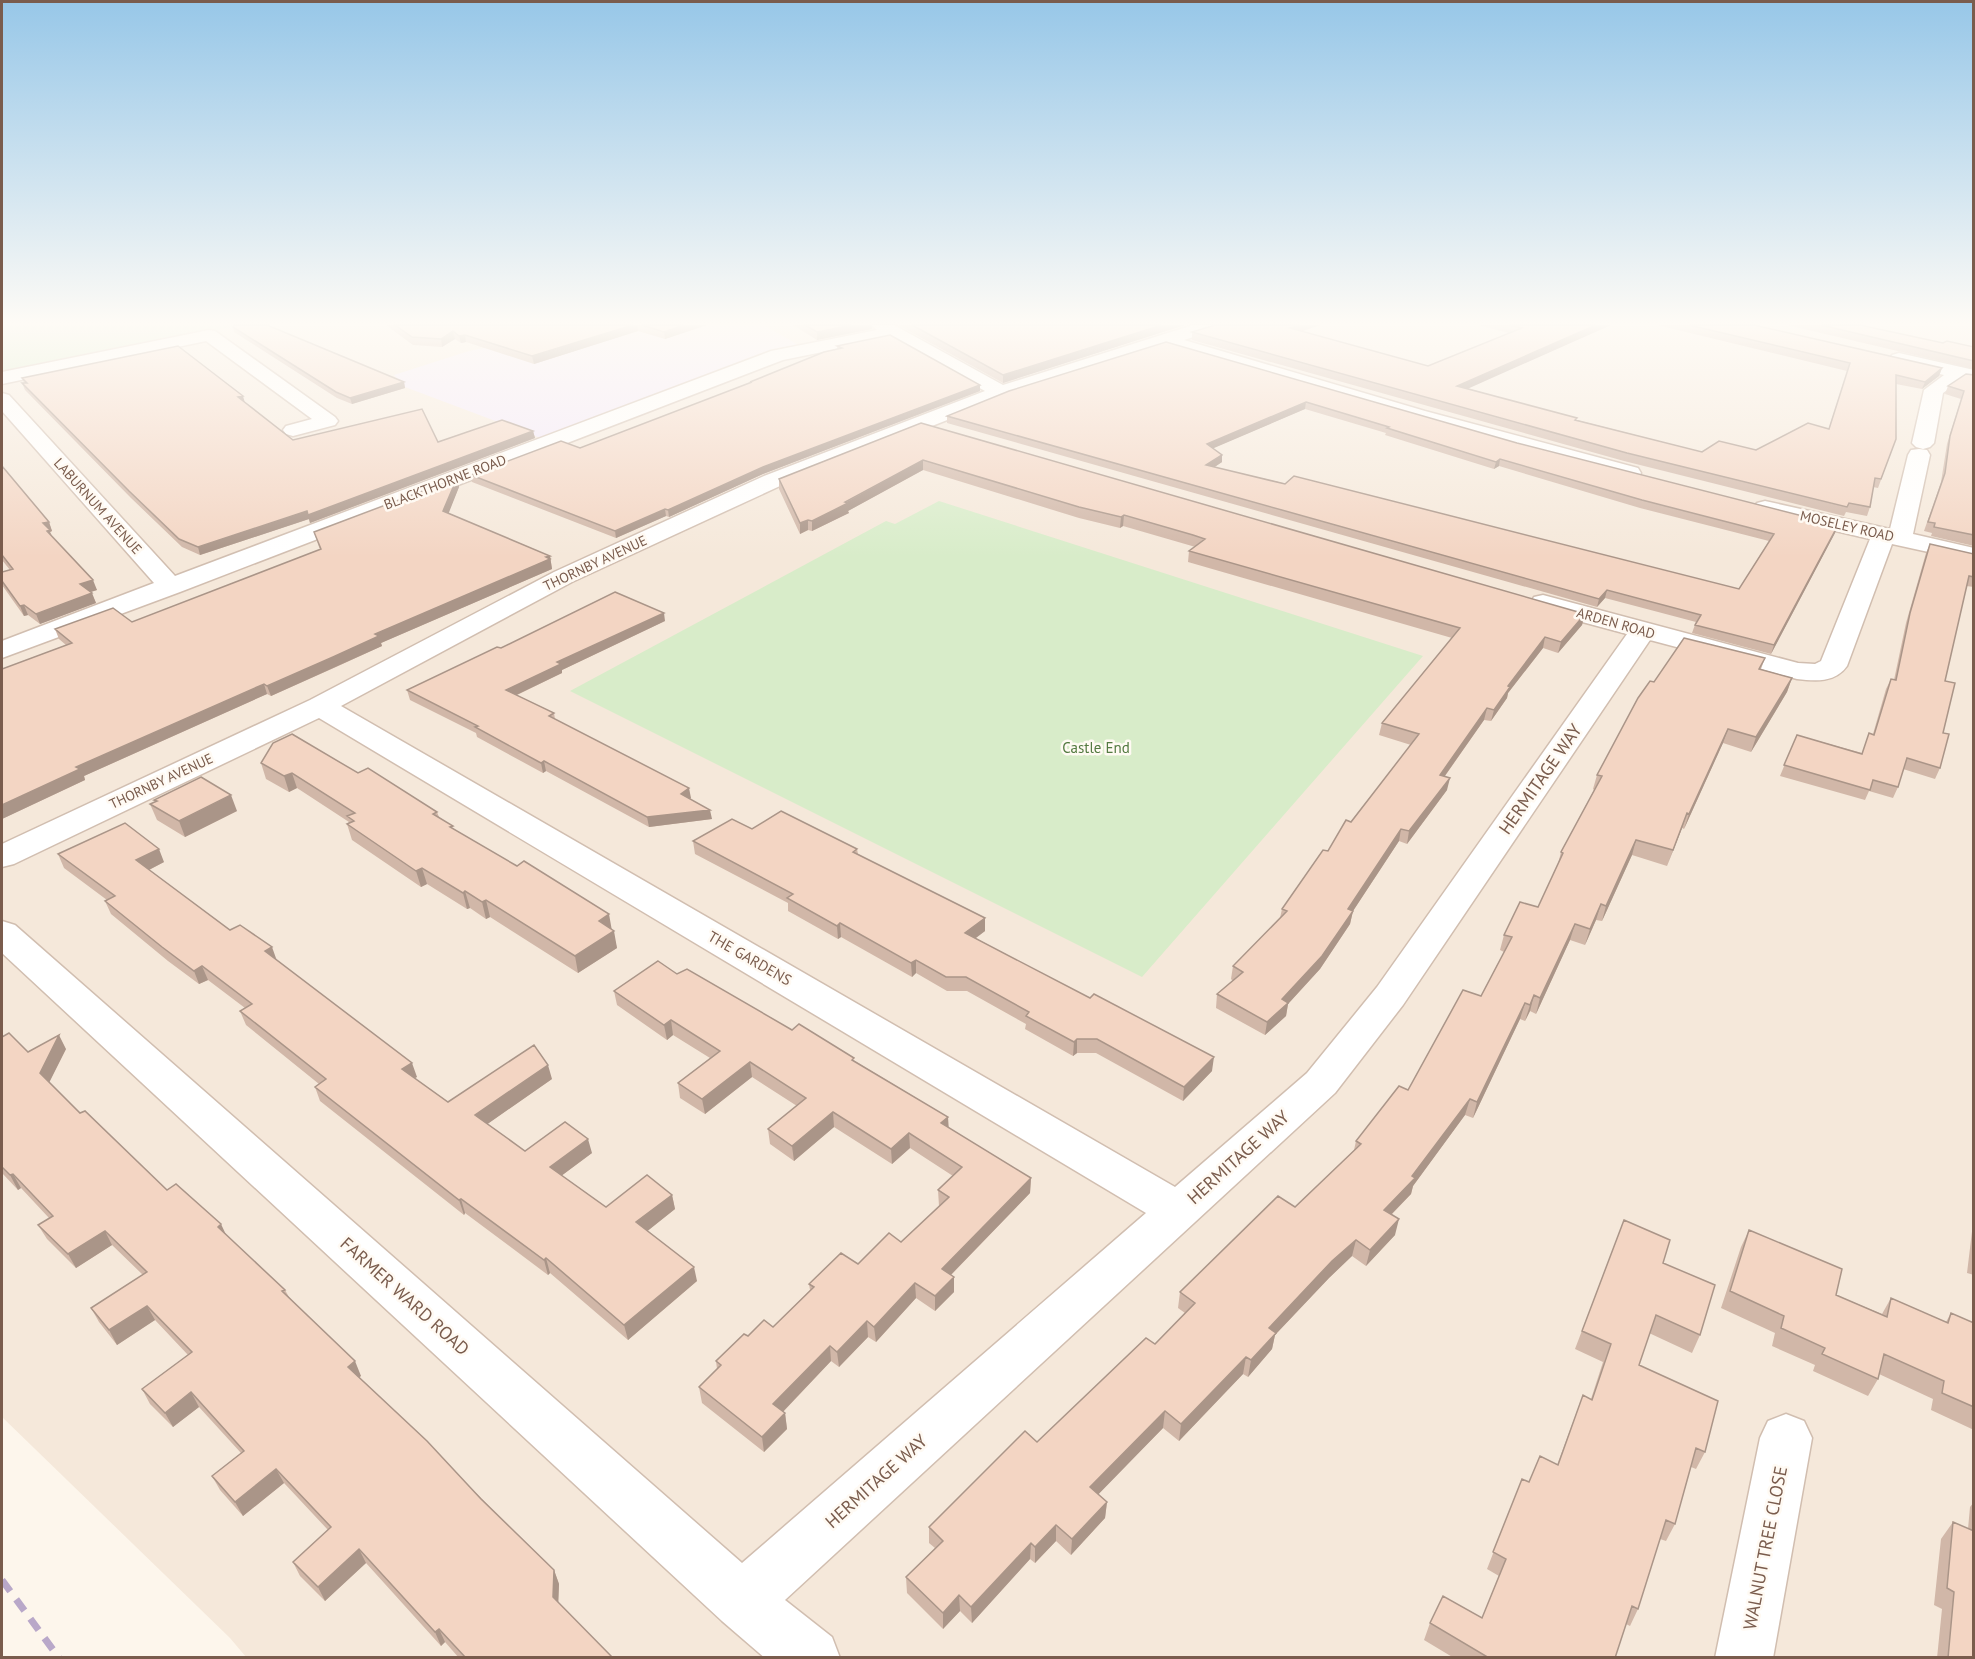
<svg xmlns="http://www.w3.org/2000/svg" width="1975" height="1659" viewBox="0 0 1975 1659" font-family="'PT Sans',sans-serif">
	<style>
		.residential { fill: #f5e8da }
		.education { fill: #f3e8fa }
		.green { fill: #d8ecc9 }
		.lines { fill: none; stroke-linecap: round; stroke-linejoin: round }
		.minor-casing { stroke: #d1beb0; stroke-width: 3 }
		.minor { fill: #fff; fill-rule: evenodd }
		.rail { stroke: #b9a8c9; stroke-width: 7; stroke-dasharray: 14 10; stroke-linecap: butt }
		.wall { fill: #d1b7a8; fill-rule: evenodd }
		.shaded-wall { fill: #aa9588 }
		.building { fill: #f3d5c3; stroke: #aa9588; stroke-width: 1.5; fill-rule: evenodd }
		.labels { text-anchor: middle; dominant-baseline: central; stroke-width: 5; stroke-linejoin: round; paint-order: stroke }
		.far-street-label { font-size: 14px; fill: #7a5c4d; stroke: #fffaf3 }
		.park-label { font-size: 15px; fill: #537a41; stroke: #fffaf3 }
		.street-label { font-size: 15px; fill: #7a5c4d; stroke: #fffaf3 }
		.near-street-label { font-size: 18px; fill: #7a5c4d; stroke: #fffaf3 }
	</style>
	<rect width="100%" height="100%" fill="#fdf6ec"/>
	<path class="residential" d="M2,325H1973V1657H246L230,1638L2,1417Z"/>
	<path class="education" d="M525,325H764L805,349L551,442L405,387L394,375L469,351L541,336Z"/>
	<path class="green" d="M2,325H240L217,330L209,336L2,378Z
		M939,501L1423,656L1142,977L570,691L886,521L895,524Z"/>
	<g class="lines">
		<defs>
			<path id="minor" d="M872,325H894L1003,385L1193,325H1221L1218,329L1184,340L1425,411L1638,468L1641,473L1638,478L1630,480L1622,478L1411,419L1166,346L1008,396L780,486L572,582L341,706L1175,1187L1307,1073L1377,987L1627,634L1534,609L1530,603L1534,597L1543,595L1798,663L1815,664L1821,661L1870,539L1757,513L1753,508L1757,503L1765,501L1890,529L1908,455L1911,450L1919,449L1927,450L1930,455L1913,534L1974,548V562L1892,544L1847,666C1835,683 1816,681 1797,679L1650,640L1403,1005L1335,1093L785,1600L832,1637L840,1658H765L722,1621L2,953V921L15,925L742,1563L1146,1213L319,718L14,864L2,867V844L310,700L554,572L764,476L985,391L891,338L783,360L180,592L2,658V641L154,583L2,411V393L9,395L175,576L771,351L877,330Z
				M209,330L215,331L335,417L338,421L335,425L293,436L286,434L283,430L286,426L312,419L206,341L2,384V372Z
				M1899,353L1974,370V382L1963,379L1943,393L1934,443L1930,447L1923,449L1916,447L1912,443L1924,390L1944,375L1892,363L1890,359L1892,355Z
				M1786,1414L1804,1421L1812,1438L1773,1658H1715L1760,1438L1768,1421Z"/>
		</defs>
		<use href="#minor" class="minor-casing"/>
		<use href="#minor" class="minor"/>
		<path class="rail" d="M2,1580L59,1658"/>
	</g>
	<path class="wall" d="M386,325H707L665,339L638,331L534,364L466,342L461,343L455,339L442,347L413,345Z
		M793,325H872V329L817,340Z
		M898,325H1185L1003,383Z
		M1215,325H1320L1301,331L1428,366L1509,333L1478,325H1611L1467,388L1577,420L1702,452L1756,450L1829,428L1847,371L1657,325H1754L1942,368L1939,376L1922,389L1896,384V439L1878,488L1873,487L1870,507L1867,516L1846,512L1844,516L1624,461L1192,340V332Z
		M1787,325H1860L1943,343L1974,347V369Z
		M233,327L404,382L405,388L352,404L337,398L234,332Z
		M1166,342L1517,443L1835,533L1771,654L1692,633L1696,622L1605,598L1597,607L947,423V416ZM1305,409L1386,433L1385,435L1494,469L1499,466L1640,508L1769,541L1739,589L1214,467L1222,462L1213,448Z
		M837,346L980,385V391L763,474L669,517L666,516L616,538L472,482L471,475L580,448L750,383V382L837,349Z
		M1974,375V546L1931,536L1932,533L1924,531L1941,482L1947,444L1961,399L1945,394L1948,386Z
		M22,378L245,403L293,440L438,442L533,431L535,438L310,523L309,519L200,555L182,547L131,498L25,390L22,383H24Z
		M921,423L1585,614L1582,625L1558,653L1543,648L1508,693L1507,698L1491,721L1484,720L1445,776L1447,790L1407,844L1399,841L1353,911L1350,924L1320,969L1288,1004L1286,1016L1265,1035L1216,1008L1217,994L1233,981L1231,979L1233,966L1280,918L1282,909L1411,745L1379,735L1382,723L1452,638L1188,562L1189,551L1195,547L1192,546L1123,526L1120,528L1079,518L923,470L848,511L849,513L812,531L808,530L800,534L779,489V479Z
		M2,466L49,522L52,531L50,532L53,538L97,590L91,592L96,603L40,624L28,615L24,616L2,585V572L10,570L2,560Z
		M457,478L459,487L448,513L550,556L552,569L381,643L382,646L336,667L271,696L267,694L84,776L85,780L2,819V669L66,645L59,639L55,629L132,622L320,550L314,532Z
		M1930,544L1974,554V587L1966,586L1945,681L1943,733L1940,768L1935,779L1903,769L1898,787L1893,798L1869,791L1865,800L1780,776L1797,735L1862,753L1869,733L1873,734L1886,689L1891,679L1894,680L1906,623L1926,553Z
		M665,621L562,670V673L517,695L554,713L555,719L691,798L690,799L712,819L649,827L546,771L543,773L477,737L476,733L410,700L407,690L501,648Z
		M1765,658L1761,669L1792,678L1787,692L1751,752L1723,743L1684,829L1682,828L1667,866L1632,855L1602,921L1596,920L1585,945L1570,940L1536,1014L1530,1011L1525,1021L1520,1019L1473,1118L1465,1115L1413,1186L1411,1194L1392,1214L1395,1235L1366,1266L1352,1256L1329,1278L1275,1335L1272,1349L1248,1377L1243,1374L1179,1441L1163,1428L1098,1494L1107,1502L1105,1518L1071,1555L1056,1541L1035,1563L1030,1559L972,1623L960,1611L943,1629L907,1593L906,1577L935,1548L929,1543V1527L1037,1442L1155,1344L1185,1313L1178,1308L1180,1292L1295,1207L1354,1150L1356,1141L1408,1090L1481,996L1504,952L1500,950L1504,935L1538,907L1558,864L1561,852L1594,790L1593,789L1597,775L1654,682Z
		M261,763L358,773L437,812L439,817L454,829L612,930L617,948L578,973L490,917L486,919L470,908L467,909L427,884L421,887L352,840L347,824L349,822L297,788L289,792L266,779Z
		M154,800L237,811L185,837L157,820L150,804L155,802Z
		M752,829L857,849L858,854L985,931L976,938L1212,1071L1183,1101L1096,1053H1077L1073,1056L1025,1029L1026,1024L967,991H947L916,973L912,977L841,937L838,939L788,911V903L695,854L693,841Z
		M58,854L164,862L149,870L230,930L277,960L417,1077L414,1078L448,1102L552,1079L487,1124L525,1151L592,1153L561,1176L606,1207L672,1195L675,1209L647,1231L697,1281L628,1340L550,1273L548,1275L465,1213L464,1215L320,1101L315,1087L319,1084L246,1025L240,1011L245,1008L208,980L199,984L168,961L111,914L105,901L107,900L64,868Z
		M677,974L855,1061L948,1117V1128L1031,1178L1030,1193L951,1275L954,1277V1292L935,1311L916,1298L876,1342L868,1337L839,1367L831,1361L783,1412L785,1413L787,1429L764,1452L702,1403L699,1387L717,1369L716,1361L748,1336L773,1327L810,1290L809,1284L858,1264L901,1242L939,1206L938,1190L953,1176L910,1148L892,1164L834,1127L794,1161L770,1144L768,1129L797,1106L752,1077L705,1114L680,1098L678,1083L710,1058L673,1035L667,1040L617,1005L614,991Z
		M2,1037L28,1052L66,1049L49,1082L80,1113L167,1190L226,1235L285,1290L289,1297L361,1376L359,1377L554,1570L559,1584L558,1602L613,1658H459L445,1642L441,1646L366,1563L325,1601L300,1576L293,1562L328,1530L284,1483L243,1516L220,1490L212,1476L241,1453L199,1407L173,1427L150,1404L142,1389L188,1355L155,1320L117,1345L99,1322L91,1308L143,1275L112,1245L76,1268L47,1239L38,1225L49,1218L21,1188L18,1190L2,1173Z
		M1974,1215V1275L1967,1273Z
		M1624,1220L1663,1263L1700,1335L1692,1353L1649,1333L1639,1365L1705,1452L1696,1469L1691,1467L1675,1524L1666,1541L1660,1539L1638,1609L1630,1626L1626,1624L1615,1658H1454L1424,1640L1430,1623L1482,1618L1499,1576L1487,1569L1522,1479L1529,1482L1557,1465L1583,1395L1591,1399L1603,1362L1575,1349Z
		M1749,1230L1836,1295L1882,1314L1891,1298L1946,1322L1951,1313L1974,1323V1430L1931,1410L1933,1399L1879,1374L1878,1379L1868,1396L1813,1371L1815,1365L1772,1346L1775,1333L1721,1308L1741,1247Z
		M1974,1502V1658H1937L1942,1609L1934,1605L1941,1539L1953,1522L1968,1529L1970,1507Z"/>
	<path class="shaded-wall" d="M633,325H637L638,331L534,364L532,356Z
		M684,325H707L665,339L664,332Z
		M852,325H872V329L817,340V332Z
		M1162,325H1185L1003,383V375Z
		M1299,325H1320L1289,336L1290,328Z
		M1596,325H1611L1456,394L1457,386Z
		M453,331L455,339L442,347L441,339Z
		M465,335L466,342L461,343L459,336Z
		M1942,368L1939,376L1922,389L1925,382Z
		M404,382L405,388L352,404L350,398Z
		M980,385V391L763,474L669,517L668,510L763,467Z
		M243,396L245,403L238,397Z
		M1306,402L1305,409L1207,451V444Z
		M533,431L535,438L310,523L308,515Z
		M1222,455V462L1206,473V465Z
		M1500,459L1499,466L1494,469L1496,462Z
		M923,460V470L848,511L849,513L812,531V521Z
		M457,478L459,487L446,520L443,511Z
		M665,509L666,516L616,538L615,531Z
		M307,511L309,519L200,555L198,547Z
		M1124,515L1123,526L1120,528L1121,517Z
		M808,520V530L800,534V523Z
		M49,522L52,531L50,532L53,539L50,540L43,523Z
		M1838,525L1835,533L1771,654L1774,645Z
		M550,556L552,569L381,643L382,646L271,696L267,686L375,634Z
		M93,580L97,590L84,594L80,584Z
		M1607,590L1605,598L1597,607L1599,599Z
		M92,593L96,603L40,624L36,614Z
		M24,605L28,615L24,616L20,606Z
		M664,613L665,621L562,670V673L508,699L506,690L557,662Z
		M1585,614L1582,625L1558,653L1561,642Z
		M1545,637L1543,648L1508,693L1507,698L1491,721L1494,710L1508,686Z
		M1792,678L1787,692L1751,752L1756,737Z
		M264,684L267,694L84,776L85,780L2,819V805L76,767Z
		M1487,708L1484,720L1437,787L1440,775Z
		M1728,729L1723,743L1684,829L1689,814Z
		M544,761L546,771L543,773L541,763Z
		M292,773L297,788L289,792L284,776Z
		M1450,778L1447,790L1407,844L1409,831Z
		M689,788L691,798L682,803L681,794Z
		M231,795L237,811L185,837L179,821Z
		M710,810L712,819L649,827L647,817Z
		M1687,813L1682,828L1667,866L1673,850Z
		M1401,829L1399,841L1353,911L1350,924L1320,969L1288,1004L1286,1016L1265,1035L1267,1022L1282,999L1348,909Z
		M1636,840L1632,855L1602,921L1606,906Z
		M159,849L164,862L141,874L136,860Z
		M422,868L427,884L421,887L416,871Z
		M465,891L470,908L467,909L463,893Z
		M486,900L490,917L486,919L482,902Z
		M1601,904L1596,920L1585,945L1590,929Z
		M609,914L612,931L599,921Z
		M985,918V931L965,946V933Z
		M840,923L841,937L838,939L837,926Z
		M1575,924L1570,940L1536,1014L1540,998Z
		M614,931L617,948L578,973L575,956Z
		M272,947L277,961L265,951Z
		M916,960V973L912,977L911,963Z
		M202,966L208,980L199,984L194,971Z
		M1534,995L1530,1011L1525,1021L1530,1005Z
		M1525,1003L1520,1019L1473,1118L1477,1102Z
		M671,1020L673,1035L667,1040L664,1025Z
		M59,1035L66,1049L47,1087L40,1073Z
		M1077,1039V1053L1073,1056L1074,1042Z
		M1214,1057L1212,1071L1183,1101L1184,1087Z
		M750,1062L752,1077L705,1114L702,1099Z
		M412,1063L417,1077L406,1083L402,1069Z
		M548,1065L552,1079L479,1130L475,1115Z
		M1470,1099L1465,1115L1413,1186L1411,1194L1380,1226L1384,1210L1412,1176Z
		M833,1112L834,1127L794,1161L792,1146Z
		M948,1117L949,1132L941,1123Z
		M909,1133L910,1148L892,1164L891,1149Z
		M588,1139L592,1153L553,1182L550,1167Z
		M13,1174L21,1188L18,1190L10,1175Z
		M1031,1178L1030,1193L942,1284V1269Z
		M672,1195L675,1209L640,1237L636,1222Z
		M461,1199L465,1213L464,1215L459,1200Z
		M1399,1219L1395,1235L1366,1266L1370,1250Z
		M221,1224L228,1239L218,1227Z
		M105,1231L112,1245L76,1268L68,1254Z
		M1356,1240L1352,1256L1329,1278L1275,1335L1272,1349L1248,1377L1251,1360L1269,1328L1332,1261Z
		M546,1258L550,1273L548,1275L544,1260Z
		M694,1267L697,1281L628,1340L624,1325Z
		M954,1277V1292L935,1311V1296Z
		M915,1283L916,1298L876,1342L874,1327Z
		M147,1306L155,1320L117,1345L109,1330Z
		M867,1321L868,1337L839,1367L837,1352Z
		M830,1346L831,1361L775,1420L773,1404Z
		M1246,1357L1243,1374L1179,1441L1181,1424Z
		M355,1361L361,1376L354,1381L348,1367Z
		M191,1392L199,1407L173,1427L165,1413Z
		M1165,1411L1163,1428L1089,1504L1090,1487Z
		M785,1413L787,1429L764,1452L762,1437Z
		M276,1469L284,1483L243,1516L235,1502Z
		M1107,1502L1105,1518L1071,1555L1072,1539Z
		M1056,1525V1541L1035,1563V1547Z
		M1031,1543L1030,1559L972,1623L971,1607Z
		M359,1549L366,1563L325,1601L318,1587Z
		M554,1570L559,1584L558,1611L553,1597Z
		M959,1595L960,1611L943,1629V1613Z
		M439,1629L445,1642L441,1646L435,1632Z"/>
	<path class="building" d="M234,325H267L404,382L350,398L336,392L233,327Z
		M395,325H633L532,356L465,335L459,336L453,331L441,339L412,337Z
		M642,325H684L664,332Z
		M805,325H852L817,332Z
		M912,325H1162L1003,375Z
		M1215,325H1299L1290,328L1428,366L1522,328L1510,325H1596L1457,386L1577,418L1575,420L1702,452L1719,441L1756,450L1808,423L1829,429L1850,363L1689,325H1754L1942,368L1925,382L1896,375V439L1881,479L1875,478L1870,507L1849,503L1847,507L1627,453L1192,332Z
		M1821,325H1860L1943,343L1947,341L1974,347V361Z
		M890,335L980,385L763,467L668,510L665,509L615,531L471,475L561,441L580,448L752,382H750L824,352L842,348L837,346Z
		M1166,342L1517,443L1838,525L1774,645L1695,625L1701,615L1607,590L1599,599L947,416L1009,391ZM1306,402L1389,427L1387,428L1496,462L1500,459L1642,500L1774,534L1739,589L1294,476L1285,484L1206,465L1222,455L1207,444Z
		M178,346L243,396L238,397L293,440L422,409L438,442L502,420L533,431L308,515L307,511L198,547L179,539L129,491L22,383H27L22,378Z
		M1966,374L1974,375V535L1934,527L1935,523L1928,522L1945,473L1950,436L1964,391L1948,386Z
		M921,423L1585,614L1561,642L1545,637L1508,686L1510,687L1494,710L1487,708L1440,775L1450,778L1409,831L1401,829L1348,909L1353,911L1322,956L1282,999L1288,1003L1267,1022L1217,994L1243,972L1233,966L1287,911L1282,909L1323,850L1328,851L1346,820L1351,822L1419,734L1382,723L1460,628L1189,551L1205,539L1193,535L1124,515L1121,517L1079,507L923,460L845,502L848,503L812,521L808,520L800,523L779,479Z
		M2,466L49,522L43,523L50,530L47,531L93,580L80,584L92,593L36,614L24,605L20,606L2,581V572L13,569L2,555Z
		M457,478L443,511L550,556L546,557L550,559L375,634L379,636L333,657L267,686L264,684L76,767L80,769L2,805V669L72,643L55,629L113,608L132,622L321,549L314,532Z
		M1930,544L1974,554V577L1969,576L1945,681L1955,683L1943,733L1949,734L1940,768L1907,758L1898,787L1873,780L1870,790L1784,765L1797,735L1862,754L1869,733L1874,735L1891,679L1896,680L1910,613Z
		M615,592L664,613L557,662L561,664L506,690L554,713L549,716L689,788L681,794L710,810L647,817L544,761L541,763L475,727L478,726L407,690L497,647L501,648Z
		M1684,638L1765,658L1759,669L1792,678L1756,737L1728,729L1689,814L1687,813L1673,850L1636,840L1606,906L1601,904L1590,929L1575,924L1540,998L1534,995L1530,1005L1525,1003L1477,1102L1470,1099L1412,1176L1415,1178L1384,1210L1399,1219L1370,1250L1356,1240L1332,1261L1269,1328L1276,1333L1251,1360L1246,1357L1181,1424L1165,1411L1090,1487L1107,1502L1072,1539L1056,1525L1035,1547L1031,1543L971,1607L959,1595L943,1613L906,1577L943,1541L929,1527L1025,1431L1037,1442L1146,1338L1155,1344L1195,1303L1180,1292L1278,1196L1295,1207L1361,1144L1356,1141L1399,1086L1408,1090L1463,990L1481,996L1512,937L1504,935L1520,902L1538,907L1563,853L1561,852L1602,776L1597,775L1638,698L1650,681L1654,682Z
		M292,734L358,773L368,768L437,812L433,814L453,826L450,827L517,866L524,861L609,914L599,921L614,931L575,956L486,900L482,902L465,891L463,893L422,868L416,871L347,824L354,821L347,816L355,813L292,773L284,776L261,763L273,743Z
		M201,777L231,795L179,821L150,804L157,801L154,800Z
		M781,811L857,849L853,852L985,918L965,933L1090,998L1094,994L1214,1057L1184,1087L1097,1039H1077L1074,1042L1026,1016L1029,1012L966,977H946L916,960L911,963L840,923L837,926L787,898L793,894L693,841L732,819L752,829Z
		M125,823L159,849L136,860L230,930L240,925L272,947L265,951L412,1063L402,1069L448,1102L534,1045L548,1065L475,1115L525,1151L565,1122L588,1139L550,1167L606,1207L647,1175L672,1195L636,1222L694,1267L624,1325L546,1258L544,1260L461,1199L459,1200L315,1087L326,1079L240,1011L252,1004L202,966L194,971L162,947L105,901L115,896L58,854Z
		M658,961L677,974L687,969L792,1030L799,1024L854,1058L852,1060L948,1117L941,1123L1031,1178L942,1269L954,1277L935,1296L915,1283L874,1327L867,1321L837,1352L830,1346L773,1404L785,1413L762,1437L699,1387L721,1365L716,1361L744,1334L748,1336L764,1320L773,1327L814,1287L809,1284L841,1253L858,1264L889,1233L901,1242L949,1197L938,1190L962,1167L909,1133L891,1149L833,1112L792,1146L768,1129L806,1098L750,1062L702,1099L678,1083L720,1051L671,1020L664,1025L614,991Z
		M9,1033L28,1052L59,1035L40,1073L80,1113L85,1111L167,1190L176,1184L221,1224L218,1227L285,1290L282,1291L355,1361L348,1367L427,1441L481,1499L554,1570L553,1597L613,1658H466L439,1629L435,1632L359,1549L318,1587L293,1562L331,1527L276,1469L235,1502L212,1476L244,1451L191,1392L165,1413L142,1389L192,1352L147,1306L109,1330L91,1308L147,1272L105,1231L68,1254L38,1225L53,1216L13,1174L10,1175L2,1167V1037Z
		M1624,1220L1670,1240L1663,1263L1715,1285L1700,1335L1656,1315L1639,1365L1718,1401L1705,1452L1696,1448L1675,1524L1666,1520L1638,1609L1632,1606L1615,1658H1489L1430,1623L1443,1596L1482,1618L1506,1559L1493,1552L1522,1479L1529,1482L1540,1456L1558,1465L1583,1395L1592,1400L1611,1344L1582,1331Z
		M1749,1230L1842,1269L1836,1295L1887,1317L1891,1298L1948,1323L1951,1313L1974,1323V1407L1942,1393L1944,1381L1884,1354L1878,1379L1822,1354L1825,1348L1781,1328L1784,1316L1730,1291Z
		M1953,1522L1974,1531V1658H1948L1954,1592L1947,1588Z"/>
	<linearGradient id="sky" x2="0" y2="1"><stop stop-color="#97c7e8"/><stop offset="0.58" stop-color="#fefbf6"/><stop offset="1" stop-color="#fefbf6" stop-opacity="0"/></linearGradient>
	<rect width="1975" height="557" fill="url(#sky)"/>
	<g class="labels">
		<g class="far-street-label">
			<text transform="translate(445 482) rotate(-21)">BLACKTHORNE ROAD</text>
			<text transform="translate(98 506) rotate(48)">LABURNUM AVENUE</text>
			<text transform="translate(1847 526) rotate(13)">MOSELEY ROAD</text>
			<text transform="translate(595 563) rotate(-25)">THORNBY AVENUE</text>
			<text transform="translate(1616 623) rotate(16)">ARDEN ROAD</text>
			<text transform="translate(161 781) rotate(-25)">THORNBY AVENUE</text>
		</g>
		<g class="park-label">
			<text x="1096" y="747">Castle End</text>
		</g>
		<g class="street-label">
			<text transform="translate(750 958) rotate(30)">THE GARDENS</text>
		</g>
		<g class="near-street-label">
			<text transform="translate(1540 779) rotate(-55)">HERMITAGE WAY</text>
			<text transform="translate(1238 1157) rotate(-42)">HERMITAGE WAY</text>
			<text transform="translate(405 1296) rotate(42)">FARMER WARD ROAD</text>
			<text transform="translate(876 1481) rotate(-42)">HERMITAGE WAY</text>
			<text transform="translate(1765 1548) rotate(-79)">WALNUT TREE CLOSE</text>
		</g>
	</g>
	<rect width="1975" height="1659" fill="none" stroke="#7a5c4d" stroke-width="6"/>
</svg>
